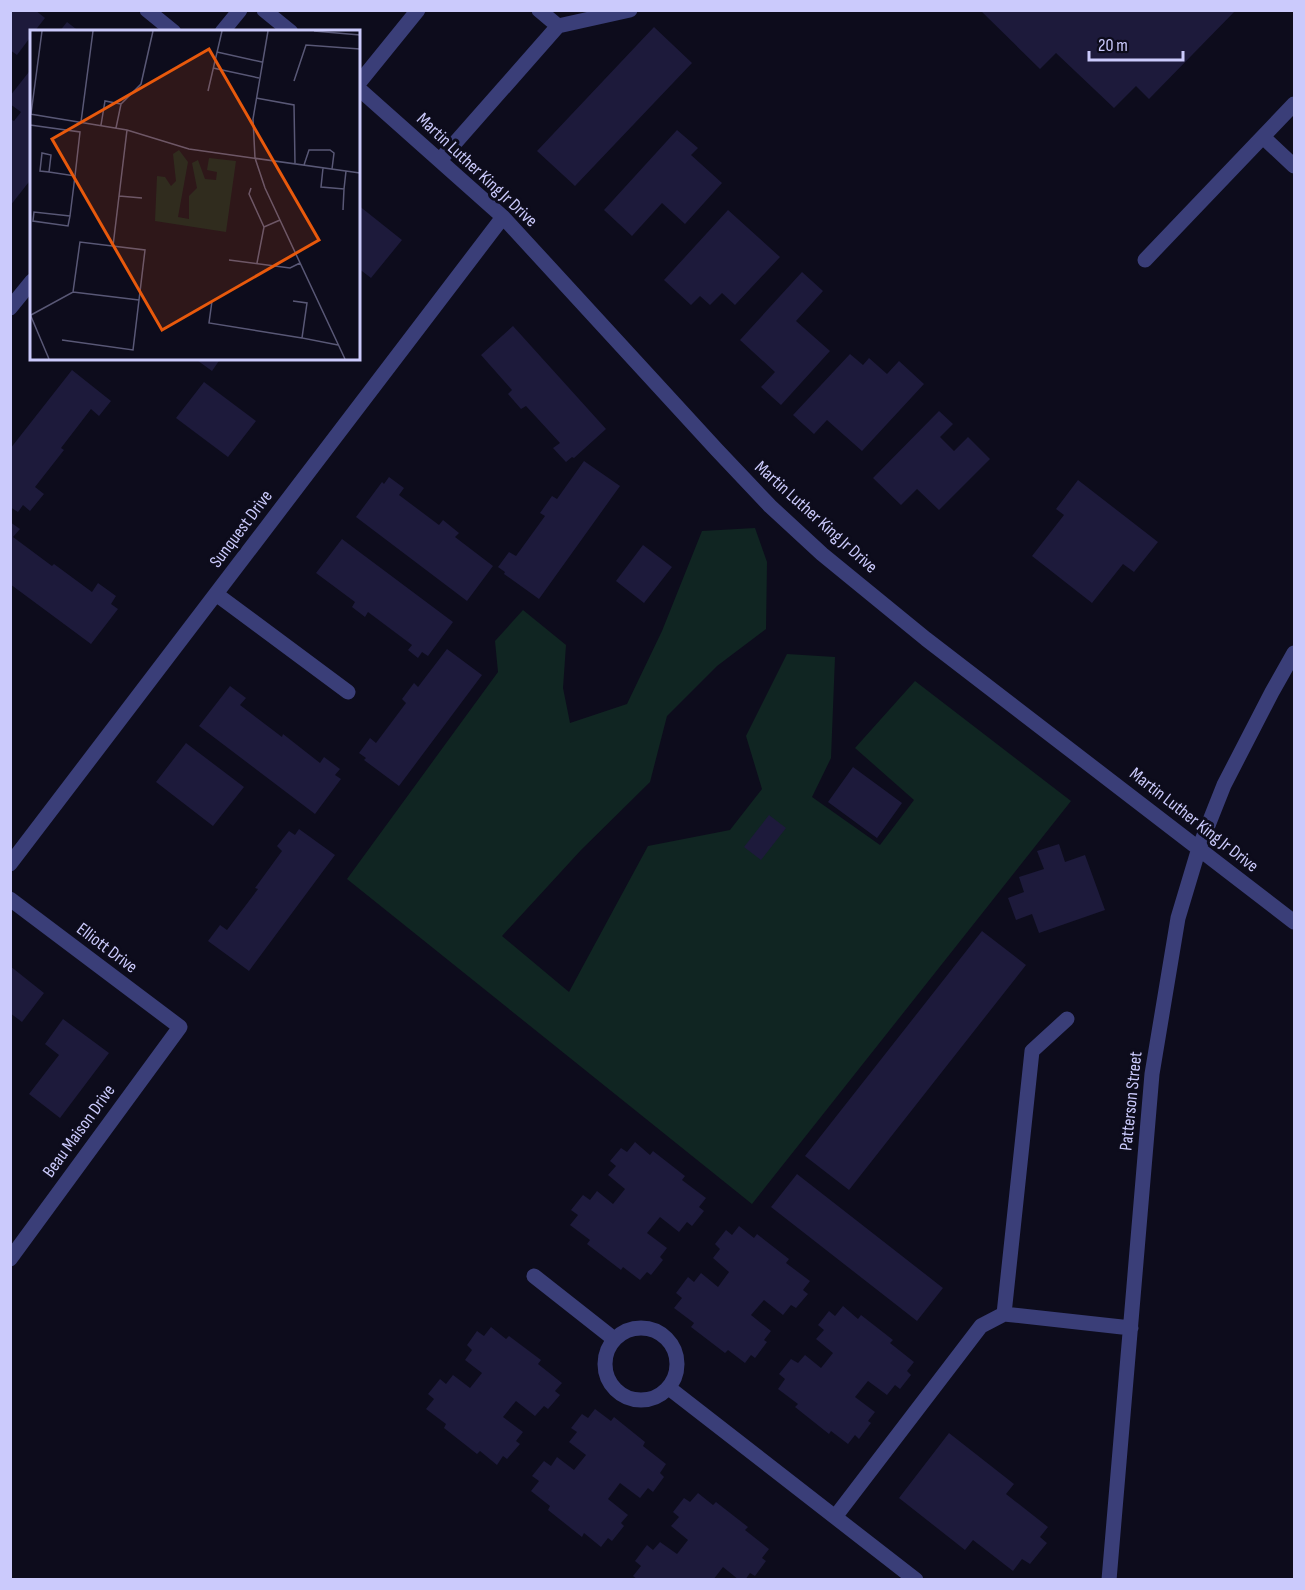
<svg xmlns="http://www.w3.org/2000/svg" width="1305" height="1590" viewBox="0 0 1305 1590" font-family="'Sofia Sans Condensed',sans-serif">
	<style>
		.green { fill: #102522 }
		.building { fill: #1d1a3b }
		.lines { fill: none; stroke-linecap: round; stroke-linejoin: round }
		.minor { stroke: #3a3e78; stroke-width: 15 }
		.labels { text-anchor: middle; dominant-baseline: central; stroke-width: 6; stroke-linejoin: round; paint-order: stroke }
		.street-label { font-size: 18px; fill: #cbcafc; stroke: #0d0c1c }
		.inset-road { fill: none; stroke: #595876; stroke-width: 1.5 }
		.view { fill: #e8590c; fill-opacity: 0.15; stroke: #e8590c; stroke-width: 3 }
		.inset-edge { fill: none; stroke: #cbcafc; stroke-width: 3 }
	</style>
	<rect width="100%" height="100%" fill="#0d0c1c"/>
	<path class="green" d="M755,528L767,562L766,629L717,666L667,716L650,782L581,850L502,936L569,992L648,846L730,830L762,789L746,736L787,654L835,657L831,758L812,797L880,845L914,800L855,748L915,681L1071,801L752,1204L347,879L498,672L495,641L523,610L566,645L563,688L570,723L627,704L662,631L702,531Z"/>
	<path class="building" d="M10,10H35L45,18L34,32H32V35L17,55L10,50Z
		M980,10H1236L1149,99L1136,86L1114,108L1056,53L1040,69Z
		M67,22L80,32H59Z
		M654,27L692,63L575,186L537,151Z
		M32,68V178L10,206V119L14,121L21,112L10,104V96Z
		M677,130L698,148L691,155L722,183L685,224L662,203L632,236L604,210Z
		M358,205L402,240L371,278L358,268Z
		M728,210L780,257L735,305L722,293L710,305L700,296L691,305L664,280Z
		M802,272L823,291L796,321L830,351L781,405L761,387L775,372L740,340Z
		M513,326L606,429L574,458L572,457L566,462L553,448L560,443L526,406L521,409L508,394L512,390L481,355Z
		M850,354L863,365L869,358L887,374L899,361L924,384L862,451L827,420L814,434L793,415Z
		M194,358H221L212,371Z
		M72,370L111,401L99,416L91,409L61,448L64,450L35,487L44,494L30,511L23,505L18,512L10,507V449Z
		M204,382L256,421L228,457L176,418Z
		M939,411L953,424L940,437L954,451L968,437L990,459L939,510L917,489L901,505L873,478Z
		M584,461L620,486L539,599L504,574L505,572L498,567L509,552L516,556L545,516L540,513L552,496L557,499Z
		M389,477L404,488L399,495L439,525L443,520L459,533L455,537L493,566L467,601L356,517L382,482L384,484Z
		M1078,480L1158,542L1134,572L1123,564L1092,603L1032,556L1064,515L1056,509Z
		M10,522L20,529L13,537L52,566L54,564L92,592L98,583L116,596L111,604L118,609L91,644L10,584Z
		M342,539L453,622L428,656L422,652L418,658L408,650L412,645L368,612L365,617L352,607L355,602L316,573Z
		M643,545L672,567L644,603L616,581Z
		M447,649L482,675L399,786L364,760L366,758L359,753L370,738L376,743L406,703L402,699L414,683L418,687Z
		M230,686L246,698L240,705L282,737L283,734L320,763L324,757L340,769L335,775L341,779L315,814L199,726Z
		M186,743L244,787L213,826L156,782Z
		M853,767L902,803L877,838L828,802Z
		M769,815L786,828L761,860L744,847Z
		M299,829L335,855L249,971L208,941L220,925L227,930L258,889L255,888L282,851L277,846L289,831L295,835Z
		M1059,844L1065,862L1085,855L1105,910L1039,933L1032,914L1016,920L1008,898L1024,892L1019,877L1044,869L1037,851Z
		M982,931L1026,965L849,1190L805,1156Z
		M10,966L44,993L22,1022L10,1013Z
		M63,1019L109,1053L60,1118L29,1094L59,1055L45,1044Z
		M635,1142L650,1155L653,1151L685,1176L682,1180L706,1198L699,1207L704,1211L692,1226L687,1222L679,1232L660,1217L647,1233L667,1248L660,1257L663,1260L651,1275L647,1272L640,1280L623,1267L621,1270L587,1244L590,1240L570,1225L578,1215L571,1210L583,1195L590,1200L597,1191L613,1204L625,1189L608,1175L616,1166L610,1161L621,1148L627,1152Z
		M797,1174L943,1288L917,1321L771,1207Z
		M739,1226L754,1238L757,1234L789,1259L786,1263L810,1281L803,1290L808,1294L796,1308L791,1305L783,1315L764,1300L751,1315L771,1331L764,1340L767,1342L755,1358L751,1355L745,1363L728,1350L725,1353L691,1327L694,1323L674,1308L682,1298L676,1293L688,1277L694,1282L701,1273L718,1287L729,1272L713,1258L720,1249L715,1244L726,1230L732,1235Z
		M843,1306L858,1319L861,1315L893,1340L890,1343L914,1362L907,1371L911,1375L900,1389L895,1385L887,1395L868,1381L855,1397L875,1412L868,1421L871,1423L859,1439L855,1435L848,1444L831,1431L829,1434L795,1407L798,1404L778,1389L785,1379L779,1374L791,1359L798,1363L805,1355L821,1368L833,1353L816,1339L824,1330L818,1325L829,1311L835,1316Z
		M491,1327L506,1339L509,1336L541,1360L538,1364L562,1383L555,1391L560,1395L548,1409L544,1406L535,1416L516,1401L503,1417L523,1432L516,1441L520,1444L507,1459L503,1456L497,1465L480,1451L477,1454L444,1428L446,1424L426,1409L434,1399L428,1394L440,1379L446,1384L453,1375L470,1388L482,1373L465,1360L472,1350L467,1345L477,1331L484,1336Z
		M595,1409L611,1421L614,1417L645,1442L643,1446L666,1464L660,1473L664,1477L653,1492L648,1488L640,1498L620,1483L608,1499L628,1515L621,1523L624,1526L612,1541L608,1538L601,1547L584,1533L582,1537L548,1510L550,1506L531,1491L539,1481L532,1476L544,1461L551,1466L557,1457L574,1470L586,1455L569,1442L577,1432L571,1428L582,1414L588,1418Z
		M949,1433L1014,1484L1006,1494L1048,1527L1040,1537L1047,1543L1030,1564L1022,1559L1013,1571L973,1540L965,1550L899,1498Z
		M698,1493L713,1505L716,1502L748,1527L745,1530L769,1549L762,1558L766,1561L755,1576L750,1573L745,1580H739L723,1567L713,1580H638L633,1576L641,1566L635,1561L647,1545L653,1550L660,1542L677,1554L688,1540L671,1526L679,1517L673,1512L684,1498L690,1502Z"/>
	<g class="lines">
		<path class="minor" d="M147,10L174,32
			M264,10L291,32
			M558,26L630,10
			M222,32L240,10
			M358,84L418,10
			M358,88L503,217L717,450L770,506L822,554L926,639L1294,922
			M1263,137L1294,166
			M440,160L558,26L539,10
			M1145,260L1294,104
			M10,308L32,281
			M216,594L348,692
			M10,864L503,217
			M10,899L180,1027L10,1259
			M1067,1019L1032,1051L1004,1314L1131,1328
			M534,1276L614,1339
			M605 1364a36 36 0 1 1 72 0a36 36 0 1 1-72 0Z
			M669,1388L916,1580
			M835,1517L981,1326L1004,1314
			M1109,1580L1152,1074L1178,918L1199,848L1224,785L1272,692L1294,653"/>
	</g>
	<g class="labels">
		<g class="street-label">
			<text transform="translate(477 170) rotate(43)">Martin Luther King Jr Drive</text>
			<text transform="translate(816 517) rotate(42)">Martin Luther King Jr Drive</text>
			<text transform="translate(241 529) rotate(-53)">Sunquest Drive</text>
			<text transform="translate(1194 820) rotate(38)">Martin Luther King Jr Drive</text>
			<text transform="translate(107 948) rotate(37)">Elliott Drive</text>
			<text transform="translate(1131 1101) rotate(-84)">Patterson Street</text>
			<text transform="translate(79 1131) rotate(-54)">Beau Maison Drive</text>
		</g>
	</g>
	<g transform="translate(30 30)">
		<rect width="330" height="330" fill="#0d0c1c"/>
		<path d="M149,120L158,132L148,187L159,189V166L167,158L162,133L168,130L175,149L186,150L187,142L177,140L179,128L206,131L196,202L125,191L127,146L135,147L141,156L146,151L143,124Z" fill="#102522"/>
		<path class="inset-road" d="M238,1L223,89L225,128L235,158L315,329M284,1L330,5M187,22L232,32M183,38L229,48M264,51L276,15L330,19M178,61L192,1M226,68L264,75L265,133M91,74L111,54L123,1M0,84L97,100L159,119L330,143M1,84L12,1M51,92L63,1M0,95L50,102L45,146L19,142L10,141L12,123L21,125L19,142M71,95L75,71L91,74L86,98M274,135L279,120H300L304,123L302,139M293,138L291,157L314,159L316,141M221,158L219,164L234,197L250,190M89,166L112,168M313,180L314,159M40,186L4,182L3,191L38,196L40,186L45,146M83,216L97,100M199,230L260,238L270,233M227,233L234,197M182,271L179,293L272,308M263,271L277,273L272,308L308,315M0,284L19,329M1,285L43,262L109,270M32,310L103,320L115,220L50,212L43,262"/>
		<path class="view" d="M179,19L289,210L132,300L22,109Z"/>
		<rect width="330" height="330" class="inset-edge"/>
	</g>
	<rect width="1305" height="1590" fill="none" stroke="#cbcafc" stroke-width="24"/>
	<path d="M1089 51v9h94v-9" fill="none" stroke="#cbcafc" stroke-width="3"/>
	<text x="1098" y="51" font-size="18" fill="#cbcafc" stroke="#0d0c1c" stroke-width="4.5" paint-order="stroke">20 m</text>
</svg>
